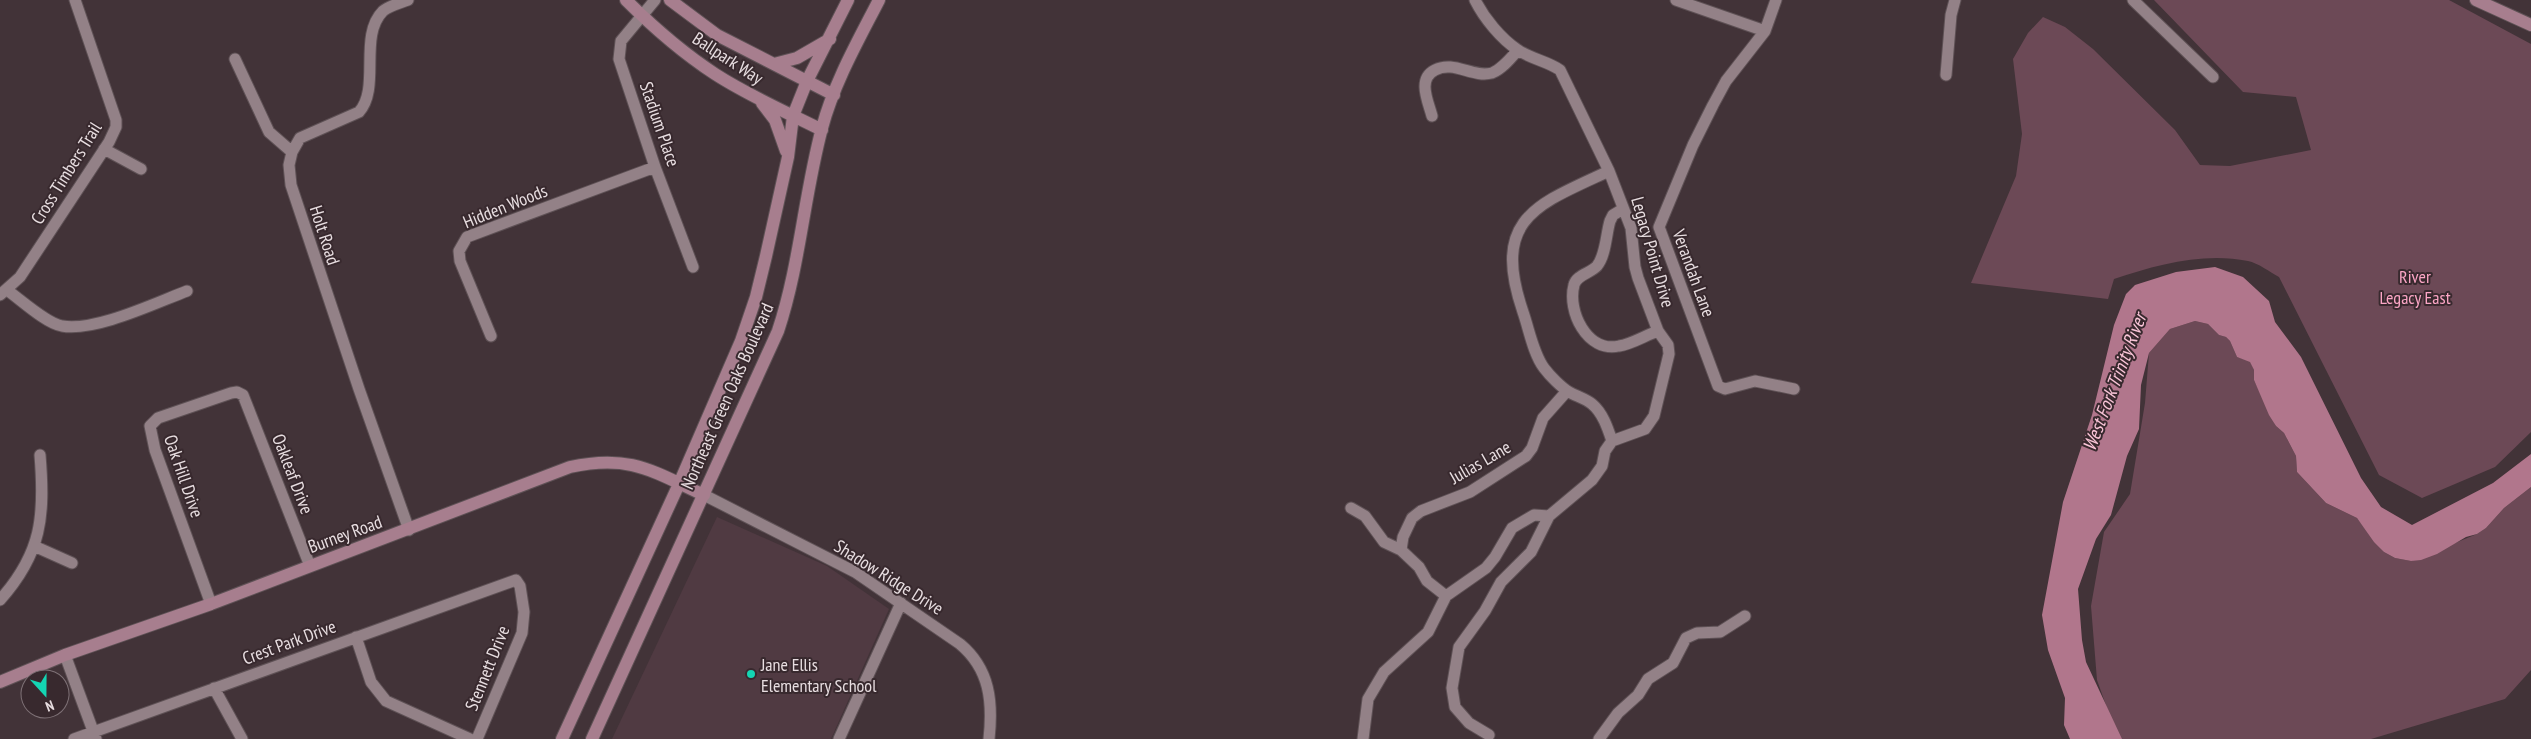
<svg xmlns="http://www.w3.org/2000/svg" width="2531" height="739" viewBox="0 0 2531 739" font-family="'PT Sans Narrow',sans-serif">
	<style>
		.built { fill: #503a42 }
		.green { fill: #6c4956 }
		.water { fill: #b1768c }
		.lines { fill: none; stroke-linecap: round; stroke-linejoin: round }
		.street-casing { stroke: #5e5155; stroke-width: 13 }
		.secondary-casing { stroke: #5e5155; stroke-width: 14 }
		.street { stroke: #938187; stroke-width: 11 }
		.secondary { stroke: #a77e8e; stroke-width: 12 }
		.poi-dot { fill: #14d5b3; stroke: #38292e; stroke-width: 2 }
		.labels { text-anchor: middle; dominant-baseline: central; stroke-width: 4; stroke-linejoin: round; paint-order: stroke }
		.street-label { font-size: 18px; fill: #e8dee1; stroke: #38292e }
		.park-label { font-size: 18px; fill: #fca6c6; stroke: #38292e }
		.poi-label { font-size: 18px; fill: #e8dee1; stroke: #38292e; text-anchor: start }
		.water-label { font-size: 19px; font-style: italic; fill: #fac5d8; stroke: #38292e }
	</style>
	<rect width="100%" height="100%" fill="#423338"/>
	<path class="built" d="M717,517L827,566L889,609L831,739H612Z"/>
	<path class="green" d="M2154,0H2449L2531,44V432L2495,467L2422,498L2379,475L2279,277C2270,272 2258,263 2248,261C2203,252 2156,265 2114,279L2108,299L1971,283L2016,176L2022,134L2013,59L2028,33L2043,17L2065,27L2093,49L2175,130L2200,165L2230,166L2311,150L2296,97L2243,92Z
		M2195,321L2208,324L2219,335L2226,337L2230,341L2237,357L2250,361L2254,370V380L2276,426L2284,433L2296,456L2297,472L2326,503L2357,518L2384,552L2395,558L2411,561L2477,534L2486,528L2504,508L2531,487V670L2505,699L2371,739H2118L2097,680L2091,606L2104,532L2130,494L2145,403L2149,353L2170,329Z"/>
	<path class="water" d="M2215,267L2243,277L2269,301L2275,322L2301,357L2361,478L2381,507L2412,525L2493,483L2531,454V487L2504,508L2486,528L2477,534L2466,537L2437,554L2421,560L2411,561L2395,558L2384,552L2374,542L2357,518L2326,503L2297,472L2296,456L2284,433L2276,426L2269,415L2254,380V370L2250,362L2237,357L2230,341L2226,337L2219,335L2208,324L2195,321L2170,329L2149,353L2141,385L2139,429L2127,456L2111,515L2096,539L2078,589L2082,640L2086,662L2122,739H2070L2064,725L2065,698L2048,650L2042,615L2063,502L2092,415L2114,325L2126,294L2135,285L2176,272Z"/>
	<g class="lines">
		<defs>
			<path id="street" d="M408,0C400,3 389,6 383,11C358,36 381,88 359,112L300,138L292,152L289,165L291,185L359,389L409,530
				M655,0L621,41L619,59L655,167L693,267
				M1475,0C1484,18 1501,39 1518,50C1531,59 1547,61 1560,70L1609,171L1631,228L1635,267L1638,278L1658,331L1668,345L1669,354L1654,416L1645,429L1612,441L1605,451L1602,466L1592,480L1549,516L1531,552L1501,582L1485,611L1459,647L1452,688L1455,707L1469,723L1489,735
				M1676,0L1765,31
				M1776,0L1765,31L1726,81L1713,105L1693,145L1659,227L1718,386L1725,389L1755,381L1794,389
				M2133,0L2213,77
				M235,59L269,132L292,152
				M1946,75L1951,15L1955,0
				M1432,116C1428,101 1417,79 1435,70C1454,60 1472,78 1492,73C1502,69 1511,58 1518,50
				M104,149L141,169
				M1609,171C1536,205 1491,218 1523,312C1529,329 1533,353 1544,368C1550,376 1561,387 1569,392C1576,396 1586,399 1592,404C1603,413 1608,429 1612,441
				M1623,209L1613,215L1610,221C1606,234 1606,255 1597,266C1591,273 1576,275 1574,285C1567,311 1587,353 1619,346C1632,344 1646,335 1658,331
				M7,290C21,300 47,324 62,326C95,332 155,303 187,291
				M0,295L20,277L109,142L116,127V120L75,0
				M491,336L460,261L459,251L467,237L655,167
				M704,495L855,572L960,644C990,669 993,702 989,739
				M1351,508L1365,516L1384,542L1401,550L1419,567L1427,581L1446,596
				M34,546L72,563
				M1401,550L1403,537L1412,518L1421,511L1470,492L1526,456L1532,448L1543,418L1567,391
				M0,600C42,553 45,516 40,455
				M211,604L155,450L150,426L158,418L231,393L237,392L243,395L310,566
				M356,637L371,682L386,701L470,739
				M65,655L96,739
				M214,688L242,739
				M74,739L516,580L520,586L524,612L522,633L477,739
				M839,739L901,603
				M1363,739L1368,699L1384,672L1428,632L1446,596L1486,568L1495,557L1512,528L1534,515L1549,516
				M1599,739L1618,713L1638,695L1648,679L1673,663L1686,638L1697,633L1720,632L1745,616"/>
			<path id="secondary" d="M626,0C653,27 683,53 715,74C749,96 786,112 822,130
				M670,0L717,35L834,95
				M2476,0L2531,25
				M774,64L797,58L830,39
				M762,103L775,120L786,151
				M0,682L65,655L211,604L570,467C630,454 652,471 704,495
				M562,739L679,484L741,341L756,297L766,256L788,157L793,116L807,81L848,0
				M592,739L778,331C800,265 804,195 822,128C834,83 858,41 879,0"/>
		</defs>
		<use href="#street" class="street-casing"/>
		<use href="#secondary" class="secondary-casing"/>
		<use href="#street" class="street"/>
		<use href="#secondary" class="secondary"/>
	</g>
	<circle class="poi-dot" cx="751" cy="674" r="5"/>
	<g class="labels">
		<g class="street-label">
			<text transform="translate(728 58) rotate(33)">Ballpark Way</text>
			<text transform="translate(660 124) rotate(71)">Stadium Place</text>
			<text transform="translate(66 173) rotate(-58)">Cross Timbers Trail</text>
			<text transform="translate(505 206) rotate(-22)">Hidden Woods</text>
			<text transform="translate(325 235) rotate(72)">Holt Road</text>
			<text transform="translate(1653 252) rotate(74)">Legacy Point Drive</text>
			<text transform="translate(1694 273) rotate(70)">Verandah Lane</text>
			<text transform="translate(727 396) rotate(-66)">Northeast Green Oaks Boulevard</text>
			<text transform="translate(1480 462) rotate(-30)">Julias Lane</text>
			<text transform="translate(293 474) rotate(69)">Oakleaf Drive</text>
			<text transform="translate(184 476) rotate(71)">Oak Hill Drive</text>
			<text transform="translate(345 534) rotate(-20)">Burney Road</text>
			<text transform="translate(889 577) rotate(32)">Shadow Ridge Drive</text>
			<text transform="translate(289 642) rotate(-20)">Crest Park Drive</text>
			<text transform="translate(487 668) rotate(-68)">Stennett Drive</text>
		</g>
		<g class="park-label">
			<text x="2415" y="276">River<tspan x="2415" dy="21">Legacy East</tspan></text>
		</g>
		<g class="poi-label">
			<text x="761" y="664">Jane Ellis<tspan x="761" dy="21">Elementary School</tspan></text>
		</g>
		<g class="water-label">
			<text transform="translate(2114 382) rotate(-69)">West Fork Trinity River</text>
		</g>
	</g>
	<g transform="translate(45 694) rotate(159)"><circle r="24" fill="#38292e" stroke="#7e7176"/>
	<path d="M0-4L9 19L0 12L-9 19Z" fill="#14d5b3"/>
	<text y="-8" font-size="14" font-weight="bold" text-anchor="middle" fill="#e8dee1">N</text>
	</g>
</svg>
